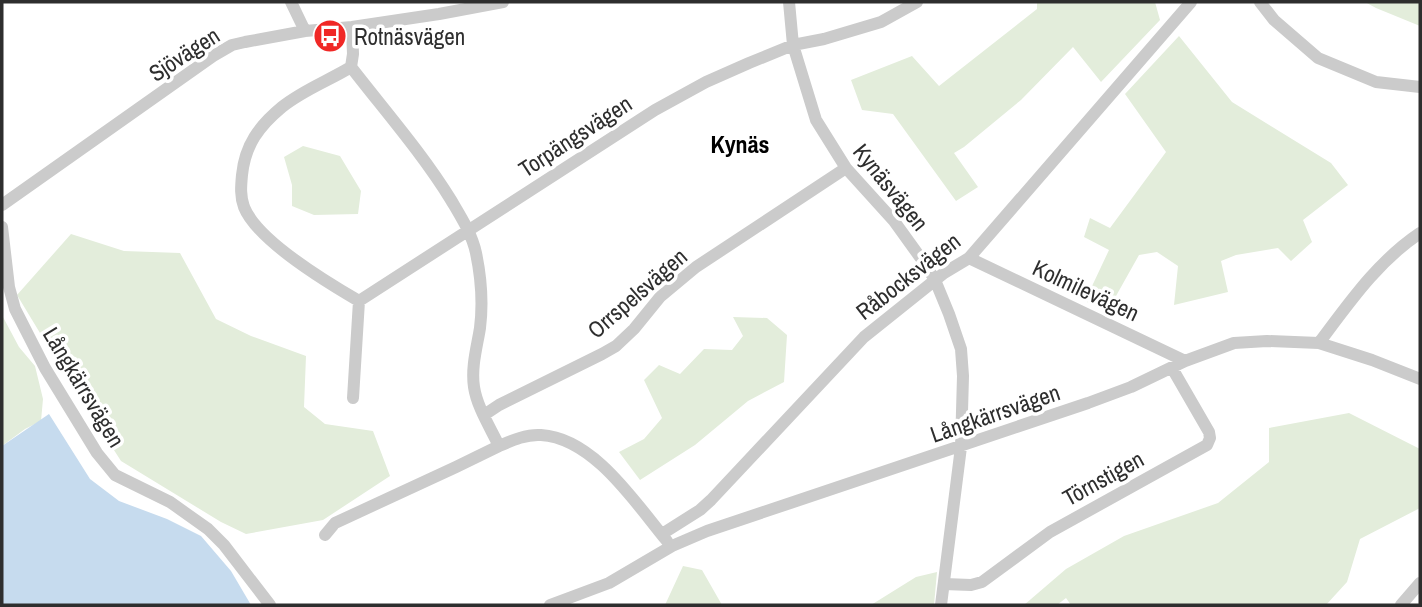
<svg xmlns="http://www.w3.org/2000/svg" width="1422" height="607" viewBox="0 0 1422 607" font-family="'Archivo Narrow',sans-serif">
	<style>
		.green { fill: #e3eddb }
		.water { fill: #c6dbee }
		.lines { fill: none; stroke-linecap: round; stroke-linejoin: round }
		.minor { stroke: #cbcbcb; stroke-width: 12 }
		.labels { text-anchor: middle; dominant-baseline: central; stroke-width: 7; stroke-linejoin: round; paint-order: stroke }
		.poi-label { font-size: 23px; fill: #2e2e2e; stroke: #fff; text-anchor: start }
		.street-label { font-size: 23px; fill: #2e2e2e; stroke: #fff }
		.neighbourhood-label { font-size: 24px; font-weight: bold; fill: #000; stroke: #fff }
	</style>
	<rect width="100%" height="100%" fill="#fff"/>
	<path class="green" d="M1037,2H1155L1160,20L1101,82L1073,47L1021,100L964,147L954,153L978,187L956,201L893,114L862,110L851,80L912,56L939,86L1037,9Z
		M1365,2H1420V26L1376,8Z
		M1179,36L1232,102L1331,163L1348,185L1303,220L1312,242L1291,261L1278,248L1236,255L1221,261L1228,292L1174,305L1178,266L1157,252L1139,255L1107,312L1085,301L1109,250L1084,237L1090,218L1110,228L1166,152L1125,94Z
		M303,146L340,156L361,191L358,214L314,215L292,206V185L284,157Z
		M71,234L124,251L180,253L216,319L251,336L306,356L304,407L325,424L373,431L390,476L323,520L246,534L221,522L121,461L63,371L17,295Z
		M2,309L3,317L19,347L35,366L43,399L41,421L25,429L2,446Z
		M733,317L767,318L787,335L784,382L748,401L695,445L640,480L619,452L644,439L662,418L644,380L659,365L680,374L704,349L732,350L743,336Z
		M1349,413L1420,449V508L1360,539L1347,582L1326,605H1071L1066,598L1057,605H1024L1066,569L1124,536L1218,503L1269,462V428Z
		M683,566L702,570L722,605H665Z
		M937,572L934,605H871L916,577Z"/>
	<path class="water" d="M49,414L90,479L119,501L167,519L201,536L231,571L251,605H2V446Z"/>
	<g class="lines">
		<path class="minor" d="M291,2L305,31
			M789,2L793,45L816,120L846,168L894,221L925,264L935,280L949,314L961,349L963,376L961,447L941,605
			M1260,2L1274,20L1318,58L1376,82L1420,87
			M352,27L353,54L351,67C385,111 422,153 451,200C461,217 472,234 476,253C481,277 483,304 480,328C477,347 471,367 474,387C477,407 490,427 499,446C513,440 527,434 541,435C594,438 636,504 667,541
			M351,67C328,81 303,90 282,107C259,126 245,145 242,175C241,186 240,196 244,207C257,240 328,283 359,301
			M2,205L213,56L232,45L245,42L305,31L352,27L439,14L503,2
			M2,227L9,287L15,309L45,368L97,453L115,475L170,502L208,529L224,545L270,605
			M969,258L1185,361
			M1319,343C1349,303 1378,261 1420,233
			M353,398L359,301L655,110L706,82L749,63L793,45L824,39L881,22L917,2
			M484,415L499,405L602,354L616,346L634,329L660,297L696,267L846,168
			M662,534L700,510L711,500L864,337L944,273L969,258L1191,2
			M325,535L335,523L456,467L499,446
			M944,584L971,585L982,582L1050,532L1207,445L1210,438L1209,432L1172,368
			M550,605L609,583L672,546L707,531L1088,403L1131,387L1185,361L1234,343L1267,341L1319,343L1372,360L1420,379
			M1401,605L1420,583"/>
	</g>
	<defs>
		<symbol id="bus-disc" viewBox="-11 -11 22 22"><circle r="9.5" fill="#f02826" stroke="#fff"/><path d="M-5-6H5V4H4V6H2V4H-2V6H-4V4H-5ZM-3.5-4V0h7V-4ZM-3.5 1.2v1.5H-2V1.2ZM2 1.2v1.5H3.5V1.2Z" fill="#fff"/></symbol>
	</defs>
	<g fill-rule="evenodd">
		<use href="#bus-disc" x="311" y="17" width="38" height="38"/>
	</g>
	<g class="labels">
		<g class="poi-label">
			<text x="354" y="36">Rotnäsvägen</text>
		</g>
		<g class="street-label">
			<text transform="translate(184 54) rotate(-33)">Sjövägen</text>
			<text transform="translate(575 136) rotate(-33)">Torpängsvägen</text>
			<text transform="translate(891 187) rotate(51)">Kynäsvägen</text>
			<text transform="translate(908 276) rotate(-38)">Råbocksvägen</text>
			<text transform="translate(1086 290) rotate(25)">Kolmilevägen</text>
			<text transform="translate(637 293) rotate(-41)">Orrspelsvägen</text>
			<text transform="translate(84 387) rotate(59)">Långkärrsvägen</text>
			<text transform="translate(995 413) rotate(-19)">Långkärrsvägen</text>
			<text transform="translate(1103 478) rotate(-29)">Törnstigen</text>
		</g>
		<g class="neighbourhood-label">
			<text x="740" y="144">Kynäs</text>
		</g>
	</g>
	<rect width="1422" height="607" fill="none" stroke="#2e2e2e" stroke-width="7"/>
</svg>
